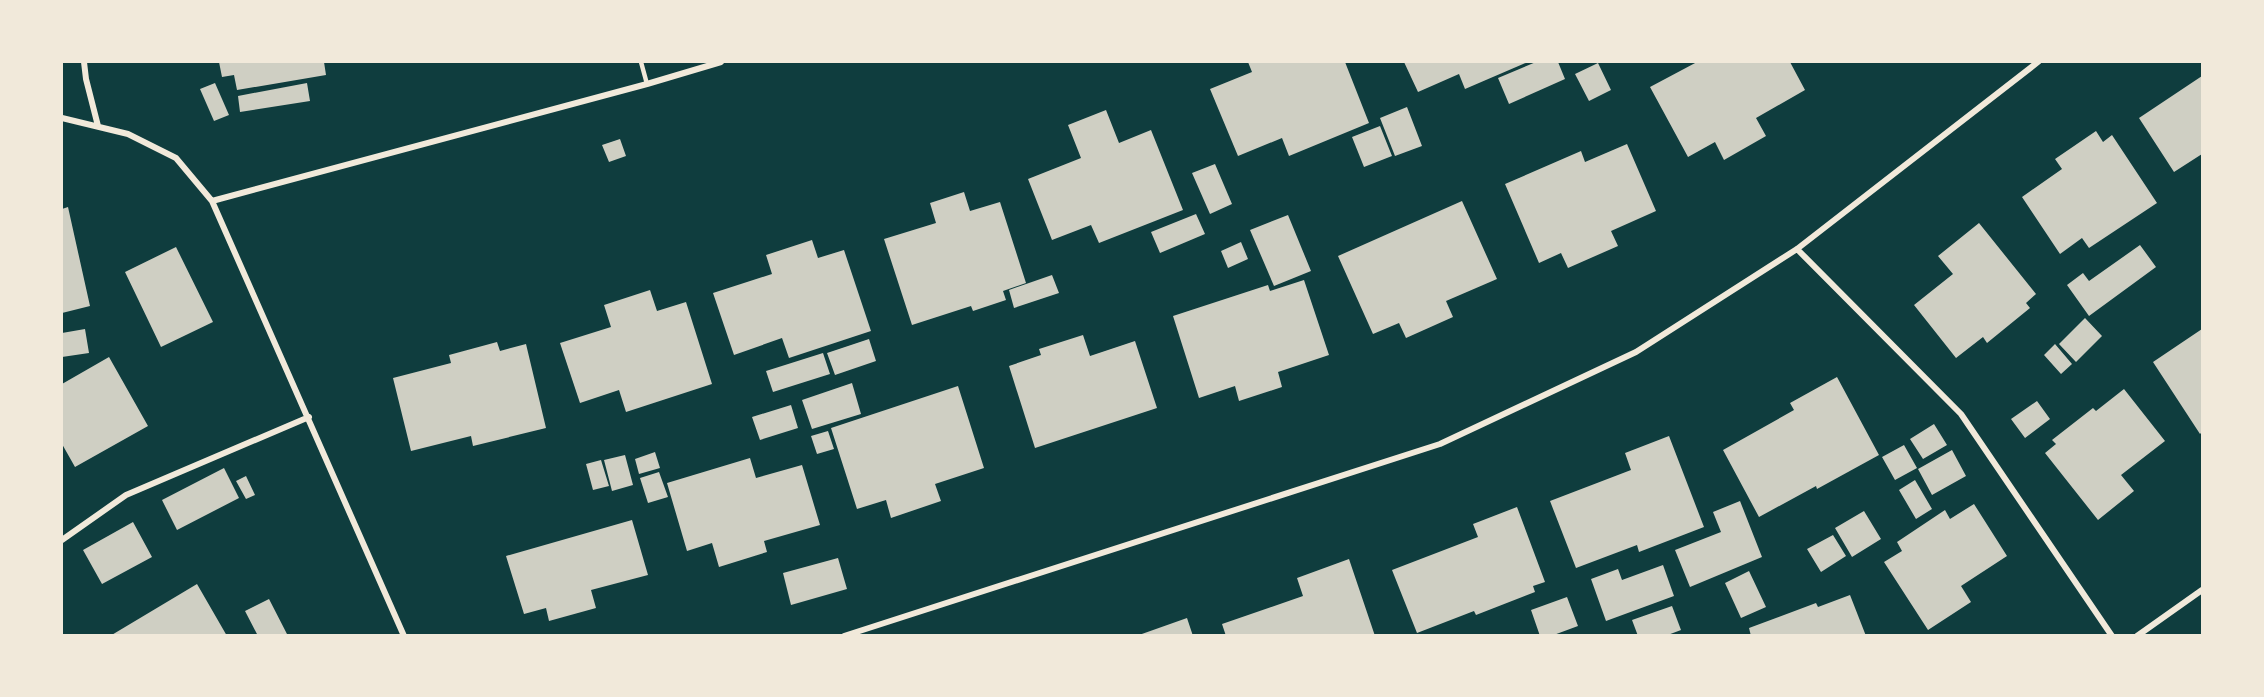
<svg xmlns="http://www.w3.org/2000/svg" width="2264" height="697" viewBox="0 0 2264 697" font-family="'PT Sans Narrow',sans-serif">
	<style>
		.building { fill: #cfcfc3 }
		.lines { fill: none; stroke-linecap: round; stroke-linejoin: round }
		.service { stroke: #f1e9da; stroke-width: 4.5 }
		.minor { stroke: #f1e9da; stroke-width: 6 }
	</style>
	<rect width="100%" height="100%" fill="#0f3d3e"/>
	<path class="building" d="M219,62H324L326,75L237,90L234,75L222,77Z
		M1248,62H1345L1369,123L1289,156L1282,138L1238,156L1210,89L1252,72Z
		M1404,62H1528L1465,89L1459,74L1418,92Z
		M1536,62H1558L1565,79L1509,104L1498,78Z
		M1697,62H1790L1805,90L1756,118L1766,136L1724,160L1715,142L1688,157L1650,87Z
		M1598,63L1611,90L1589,101L1575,74Z
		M2202,76V154L2174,172L2139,118Z
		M215,83L229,115L214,121L200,89Z
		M307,83L310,101L240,112L238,96Z
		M1407,107L1422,146L1395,156L1380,118Z
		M1106,110L1119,143L1151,130L1183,210L1099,243L1091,225L1052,240L1028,179L1081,158L1068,125Z
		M1380,126L1392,156L1364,167L1352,137Z
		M2096,131L2103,142L2112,135L2157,203L2089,248L2082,238L2060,254L2022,197L2062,169L2055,159Z
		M620,139L626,156L609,162L602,145Z
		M1627,144L1656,211L1611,231L1618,246L1568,268L1561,253L1539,263L1505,184L1581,151L1585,162Z
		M1215,164L1232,204L1210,214L1192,173Z
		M964,192L970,211L1000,202L1026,283L1003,291L1006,300L973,311L971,306L912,325L884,239L936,223L930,203Z
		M1462,201L1497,279L1446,301L1453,317L1406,338L1399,323L1373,334L1338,256Z
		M68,207L90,306L62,313V209Z
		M1196,214L1205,234L1160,253L1151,232Z
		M1288,215L1311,271L1274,286L1250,230Z
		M1979,223L2036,294L2026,303L2030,308L1987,343L1983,337L1956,358L1914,305L1953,274L1938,256Z
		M812,240L818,258L844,250L871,331L789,358L782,338L734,355L713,293L772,274L766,255Z
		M1241,242L1248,259L1228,268L1221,251Z
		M2140,245L2156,267L2089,316L2067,285L2083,273L2089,281Z
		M176,247L213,322L161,347L125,272Z
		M1052,275L1059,293L1014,308L1009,290Z
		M1304,280L1329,355L1278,372L1282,387L1239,401L1235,386L1199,398L1173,316L1268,285L1270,291Z
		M650,290L657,311L686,302L712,384L626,412L619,390L580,403L560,343L611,327L604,305Z
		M2085,318L2102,336L2076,362L2059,344Z
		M85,329L89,353L62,357V333Z
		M2202,329V432L2200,434L2153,362Z
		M1083,335L1090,356L1135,341L1157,408L1035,448L1009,366L1041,355L1039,349Z
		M869,339L876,361L835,375L827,353Z
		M497,342L500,351L526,344L546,428L473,446L471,436L411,451L393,378L451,363L449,355Z
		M2055,344L2072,364L2061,374L2044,355Z
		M823,353L830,374L773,392L766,371Z
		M109,357L148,426L75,467L62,444V384Z
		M1837,377L1879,455L1817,489L1816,486L1759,517L1723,450L1794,410L1790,403Z
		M852,383L861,414L812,429L802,400Z
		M958,386L984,468L935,484L941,501L891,518L886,500L857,509L831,428Z
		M2124,389L2165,441L2121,475L2134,491L2098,520L2045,453L2056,444L2052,440L2093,408L2096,411Z
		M2037,401L2050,419L2025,438L2011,419Z
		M791,405L798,428L760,440L752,417Z
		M1934,424L1947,445L1923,459L1910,439Z
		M828,431L834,449L817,454L811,436Z
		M1669,436L1704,527L1639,552L1637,545L1576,568L1550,501L1631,470L1625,453Z
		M1904,445L1917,468L1895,480L1882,457Z
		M1952,450L1966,476L1932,495L1918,469Z
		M655,452L660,468L639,474L635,459Z
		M625,455L633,485L612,491L604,460Z
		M750,458L756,478L802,465L820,525L764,541L767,552L719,567L712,543L687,551L667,483Z
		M601,460L609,486L593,490L586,464Z
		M224,468L239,498L177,530L162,500Z
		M659,472L668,497L648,503L640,478Z
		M246,476L255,495L246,499L236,481Z
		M1915,480L1932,509L1916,519L1899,490Z
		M1740,501L1762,557L1690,587L1675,550L1721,532L1713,512Z
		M1974,504L2007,556L1961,586L1971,602L1928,630L1884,562L1902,551L1897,542L1945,510L1950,519Z
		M1517,507L1545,582L1533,586L1535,592L1476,615L1474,611L1417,633L1392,570L1478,537L1473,524Z
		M1864,511L1881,539L1852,557L1835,528Z
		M632,520L648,575L591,590L596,608L549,621L546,608L524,614L506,556Z
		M133,522L152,557L102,584L83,550Z
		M1833,535L1846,556L1821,572L1807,549Z
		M838,558L847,589L791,605L783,573Z
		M1349,559L1375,636H1226L1222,624L1303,596L1297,578Z
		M1663,565L1674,596L1606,621L1591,579L1618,569L1622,580Z
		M1749,571L1766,607L1741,618L1725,583Z
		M197,584L227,636H110Z
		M1850,595L1866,636H1751L1749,628L1816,603L1818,607Z
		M1567,597L1578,626L1551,636H1540L1531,610Z
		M269,599L288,636H258L245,611Z
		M1672,606L1681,630L1665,636H1638L1632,620Z
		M1187,618L1193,636H1139V635Z"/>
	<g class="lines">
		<path class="service" d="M641,62L647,84"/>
		<path class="minor" d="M84,62L86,79L98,126
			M62,118L128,134L176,158L212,201L647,84L721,62
			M212,201L404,636
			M1797,249L1961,414L2112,636
			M62,540L126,495L309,417
			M844,636L1440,444L1636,352L1797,249L2038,62
			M2137,636L2202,590"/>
	</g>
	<rect width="2264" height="697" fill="none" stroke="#f1e9da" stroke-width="126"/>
</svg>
